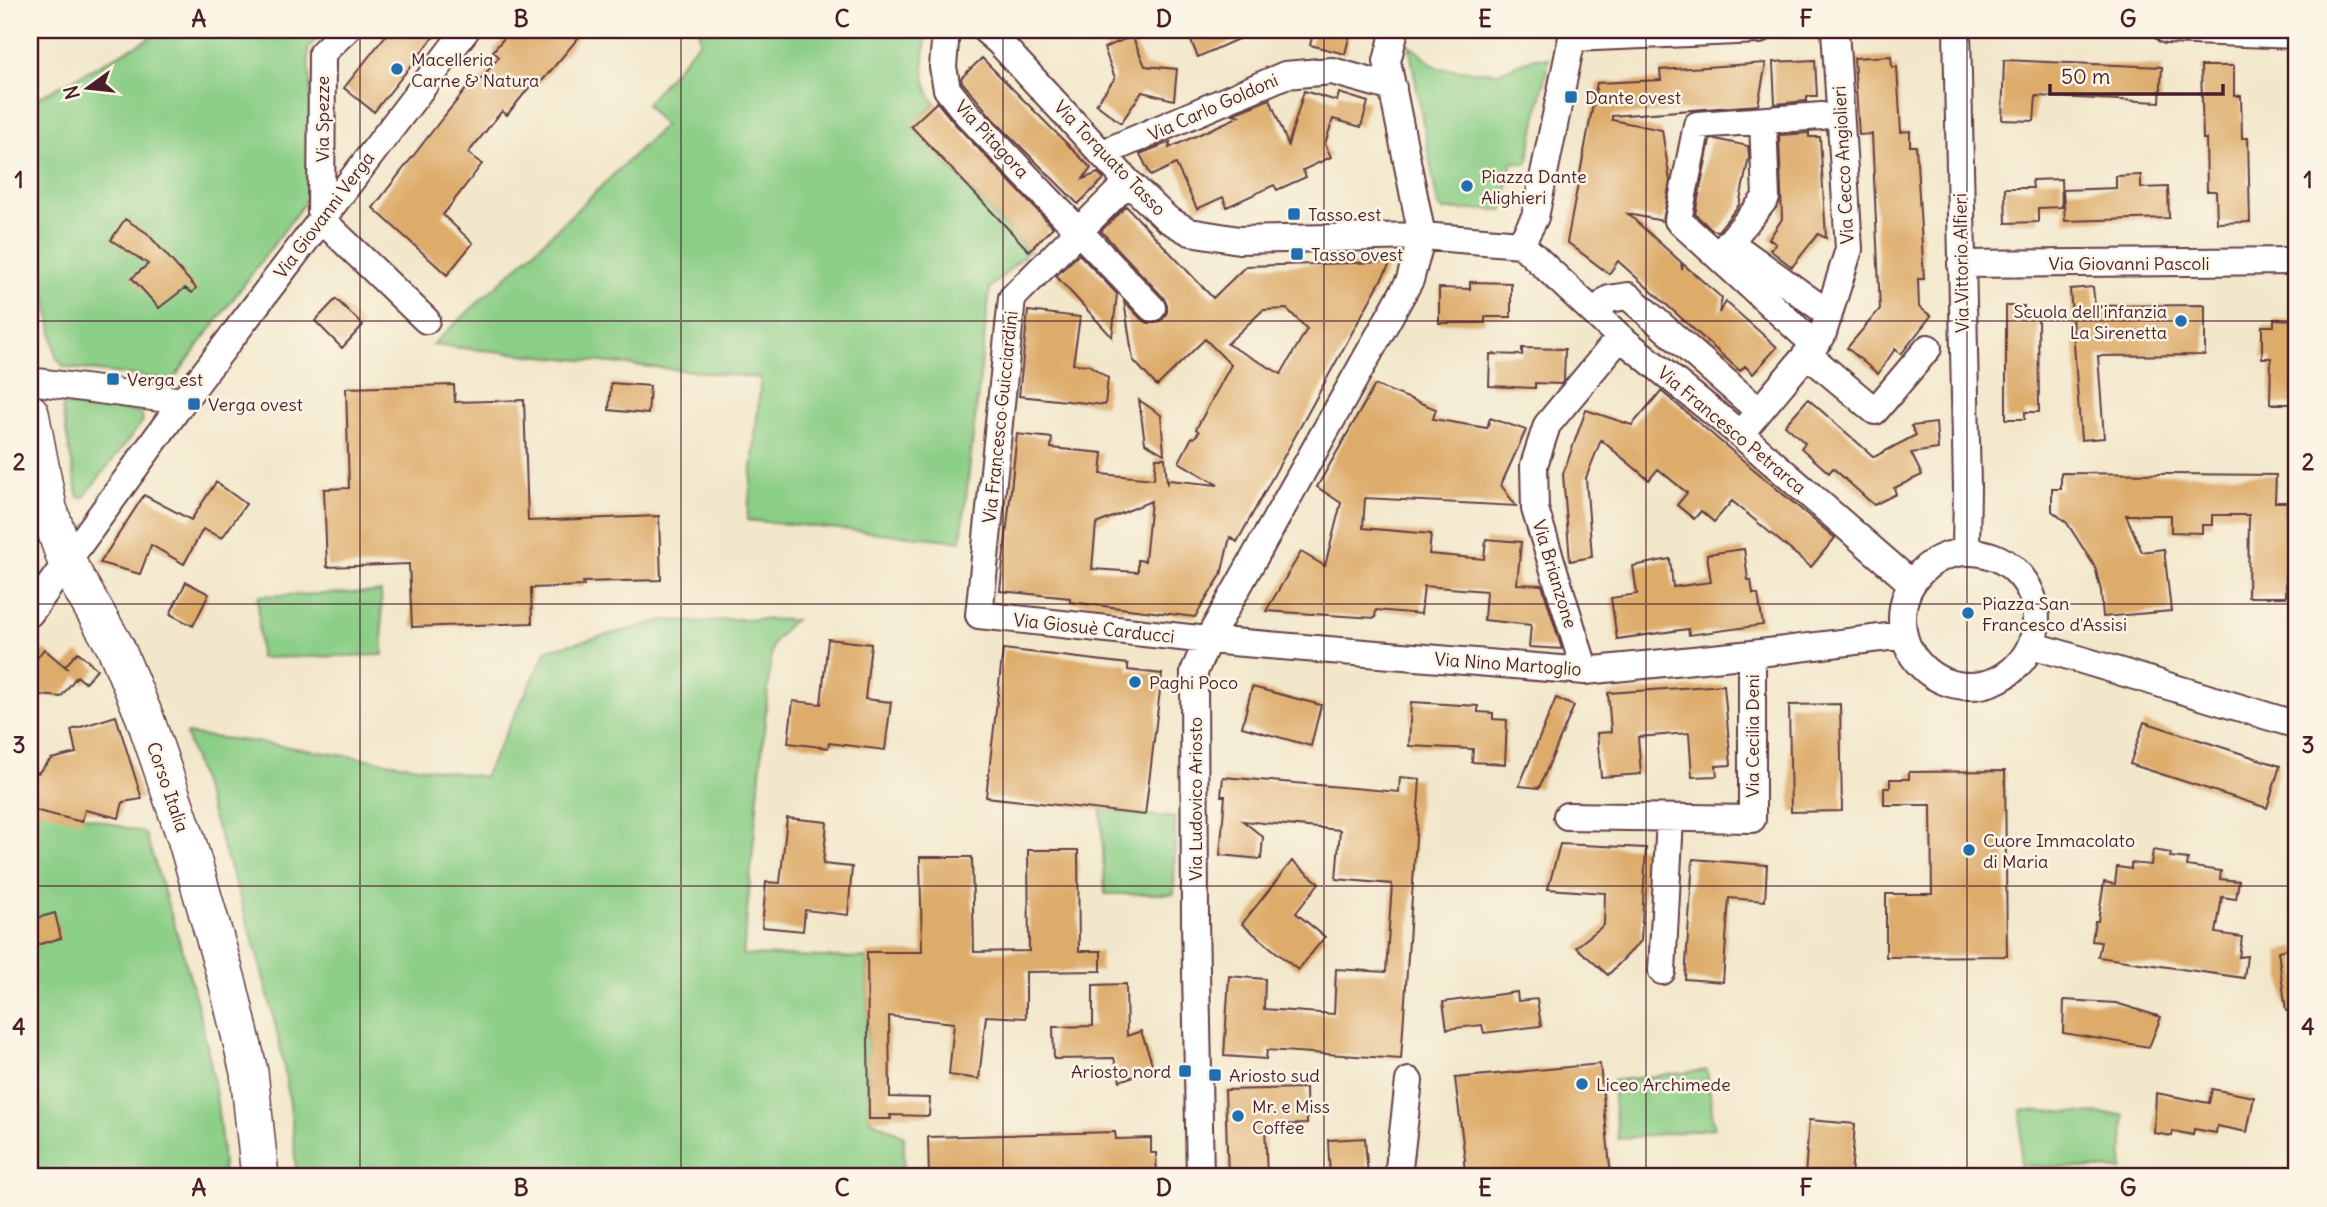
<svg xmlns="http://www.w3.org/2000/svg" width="2327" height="1207" viewBox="0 0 2327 1207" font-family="Delius,sans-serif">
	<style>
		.green { fill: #8bce86; stroke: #6a7658; stroke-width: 2 }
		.building { fill: #ddab6b; fill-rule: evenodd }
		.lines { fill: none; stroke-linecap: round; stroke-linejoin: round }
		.street-casing { stroke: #633d43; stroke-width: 30 }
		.secondary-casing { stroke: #633d43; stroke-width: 40 }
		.street { stroke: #fff; stroke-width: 26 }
		.secondary { stroke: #fff; stroke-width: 37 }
		.grid { fill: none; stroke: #4a1f2b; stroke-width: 2; stroke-opacity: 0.55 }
		.poi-dot { fill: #1f6fb2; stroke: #fcf5e5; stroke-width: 2.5 }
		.labels { text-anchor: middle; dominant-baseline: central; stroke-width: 5; stroke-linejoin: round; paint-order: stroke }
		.poi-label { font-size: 18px; fill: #4a1f2b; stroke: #fcf5e5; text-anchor: start }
		.street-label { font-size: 18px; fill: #4a1f2b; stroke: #fcf5e5 }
		.neatline { fill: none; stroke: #4a1f2b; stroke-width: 2.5 }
		.grid-label { font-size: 23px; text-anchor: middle; font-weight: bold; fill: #4a1f2b }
	</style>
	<rect width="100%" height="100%" fill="#fcf5e5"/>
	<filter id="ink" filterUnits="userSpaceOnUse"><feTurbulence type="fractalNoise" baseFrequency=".0143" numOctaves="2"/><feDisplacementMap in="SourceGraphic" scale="14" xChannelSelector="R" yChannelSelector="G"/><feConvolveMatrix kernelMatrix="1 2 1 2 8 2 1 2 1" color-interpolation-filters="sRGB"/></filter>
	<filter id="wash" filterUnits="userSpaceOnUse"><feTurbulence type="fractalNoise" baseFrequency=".00686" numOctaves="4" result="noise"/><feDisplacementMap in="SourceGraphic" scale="28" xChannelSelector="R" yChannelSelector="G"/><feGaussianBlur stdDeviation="1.57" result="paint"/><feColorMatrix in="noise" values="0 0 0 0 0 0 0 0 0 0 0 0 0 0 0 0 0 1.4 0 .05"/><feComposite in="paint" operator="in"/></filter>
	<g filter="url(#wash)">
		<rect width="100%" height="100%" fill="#f2e7cb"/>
		<path class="green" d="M165,30H312L318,36L308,49L314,154L305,202L173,380L64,367L56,357L30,195V102Z
			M699,30H927C924,53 919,83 935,103L912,127L1029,251L990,288L961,541L747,520L761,378L432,345L532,253L664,126L646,104L700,41Z
			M1409,45L1437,68L1498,73L1534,58H1549L1527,164L1512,162L1503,210H1443L1438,206Z
			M67,405L141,412L143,421L83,498L78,497L62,408Z
			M381,592L383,655L260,658L258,596Z
			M737,619L795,620L787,626L772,646L743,955L867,958L869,1119L904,1136V1177H296C292,1024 231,879 186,734L256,742L484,777L547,650L665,620L694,622Z
			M30,801L145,833C181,945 221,1058 223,1177H30Z
			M1101,810L1175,818L1174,894H1105Z
			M1707,1070L1714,1128L1618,1139L1612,1081Z
			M2022,1110L2124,1115L2122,1170L2020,1165Z"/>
		<g id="blocks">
			<path class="building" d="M390,30H423L433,38L374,112L344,88Z
				M511,30H585L537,87L532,84L507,115L502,111L468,153L482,164L443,215L473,243L447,275L373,208L441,120L467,88L471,91L499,57L493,51Z
				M1186,30H1258L1198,57Z
				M1314,30H1351L1345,54L1310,45Z
				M1132,36L1145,66L1177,69L1174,100L1142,92L1121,123L1096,104L1115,78L1104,48Z
				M1891,56L1892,67H1897L1901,132L1910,131V146H1916L1924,279H1918L1919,307L1931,316L1901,354L1895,349L1878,374L1847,348L1880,309L1872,134L1859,135L1854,58Z
				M982,58L1091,168L1083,179L1098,173L1104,179L1078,204L993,119L962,82L961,78Z
				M1815,60L1817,96H1807V101L1775,104L1773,62Z
				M2004,60L2162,67L2160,102L2036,96L2034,121L2002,120Z
				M1766,63L1758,105L1612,116V120L1662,130L1670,181L1663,221L1628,214L1681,262L1682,270L1683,264L1722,298L1719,313L1726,302L1777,347L1753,374L1745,366L1740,371L1618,261L1609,274L1567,242L1597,83L1661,80L1660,70Z
				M2201,66H2234V96H2241L2242,138H2248L2250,222L2217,223L2216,191H2207L2206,139H2203Z
				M1304,91L1337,101L1339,93L1368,102L1361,127L1333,119L1325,144L1331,157L1303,170L1306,177L1277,190L1274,185L1227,207L1223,197L1197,209L1176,164L1151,176L1140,154L1170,142L1169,148L1240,116L1233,114L1270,99L1288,145Z
				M937,102L955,124L1053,227L1029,251L911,126Z
				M1809,133V137H1820L1826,238L1818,234L1792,267L1770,250L1776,244L1769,239L1782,219L1779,135Z
				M1715,139L1748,146L1749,157L1739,205L1718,231L1712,230L1695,214L1710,140Z
				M2141,175V188L2168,187L2169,218L2065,221L2063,190L2116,188V176Z
				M2061,179L2062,207L2038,208V222L2006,223L2005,188H2033L2032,180Z
				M1126,206L1213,298L1246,266L1391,262L1237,542L1230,537L1221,575L1195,617L1070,602V598L1000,591L1017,434L1052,438L1051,448L1103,453L1101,474L1154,479L1156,458H1165L1167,483L1169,480L1218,485L1179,462L1192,437L1194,438L1199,432L1196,429L1231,365L1205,339L1157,386L1133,360L1124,301L1141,319L1148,323H1156L1163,319L1167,312V305L1163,297L1101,231ZM1287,309L1307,329L1281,374L1227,344L1263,310ZM1151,501L1145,561L1138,560V572L1092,569L1096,524Z
				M125,219L147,233L196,288L192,293L185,288L159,308L132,278L148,264L111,240Z
				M1079,254L1117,294L1112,337L1056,276Z
				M1470,282L1511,283V317H1485V323H1439V288L1470,289Z
				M2093,287L2095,306L2205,305V355L2098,356L2104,438L2081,440L2070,289Z
				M336,299L363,325L342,348L315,321Z
				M2006,306H2024V314H2038L2039,412H2025V419H2006Z
				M1028,311L1080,317L1073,364L1089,365L1108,378L1105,405L1019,396Z
				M2274,319L2296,320L2297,404H2270L2271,358H2262V326H2274Z
				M1522,348L1565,349L1564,380L1561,384L1535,383V388L1489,386L1490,354L1522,355Z
				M611,383L650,386L648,414L609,410Z
				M454,385L455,402L524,400L528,521L659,516L661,580L583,582L584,586L531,588L532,623L412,627L409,564L327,567L324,489L349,488L346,388Z
				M1375,385L1436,409L1433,419L1487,428L1490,418L1526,430L1501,485L1516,506L1365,498L1363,528L1431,534L1429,554L1484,559L1486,539L1521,542L1517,584L1542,585L1562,649L1529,647L1531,625L1484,620L1486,591L1424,586L1421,614L1376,610L1375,618L1266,611L1301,552L1325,566L1341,503L1317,487Z
				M1661,391L1835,538L1811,567L1732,501L1714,522L1701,511L1694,519L1677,505L1687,493L1658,469L1649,480L1601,440L1586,478L1592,557L1570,561L1563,474L1586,410L1632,425Z
				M1808,399L1874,457L1916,435L1911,426L1936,423L1938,449L1911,453L1922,475L1894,488L1896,494L1874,505L1833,468L1829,473L1801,448L1805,443L1785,425Z
				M1139,400L1161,415L1164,454L1145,443Z
				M2061,473L2276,475L2275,502H2287L2286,597H2248L2249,515H2212V525H2202V533L2171,532V515H2126L2142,552L2164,549L2171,611L2103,617L2101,591L2095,567L2067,523L2052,511V489H2061Z
				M216,482L246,504L222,538L203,529L184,564L151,545L140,574L100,563L144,495L191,520Z
				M1744,549L1748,580H1751L1753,594H1758L1763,625L1689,635L1688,629L1617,639L1611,598L1637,594L1633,566L1670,559L1673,587L1711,582L1707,554Z
				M186,582L209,594L193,626L170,614Z
				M828,639L871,644L865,699L891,702L885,750L829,743L828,748L788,743L793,701L821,704Z
				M44,649L68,669L65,666L78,652L97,669L85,683L77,676L61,697L30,694V667Z
				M1003,649L1128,664V670L1162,674L1145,815L986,797Z
				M1724,685L1731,765L1716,766L1717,776L1692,777L1689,733L1638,737L1641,774L1601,777L1597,733L1611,732L1608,693Z
				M1252,687L1321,705L1311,746L1242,727Z
				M1556,698L1574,706L1539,788L1519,786Z
				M1411,702L1478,706V712L1493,713V719L1507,720L1505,764L1472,762L1473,749L1409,746Z
				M1840,704L1842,811L1791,812L1789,705Z
				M116,716L142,799L123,802L119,818L85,810L82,822L30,809V768L38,773L51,759L76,753L71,730Z
				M2144,722L2280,766L2267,808L2130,764Z
				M2005,771L2007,956L1886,957V894H1932L1931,805H1884V788H1890V779H1909V772Z
				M1223,777L1399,792L1400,777L1420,779L1401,1059L1267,1050L1266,1059L1224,1056L1229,976L1265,979L1264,1009L1334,1014L1336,969L1386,972L1392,884L1336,879L1340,830L1243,821L1263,837L1261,859L1220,855L1225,796H1221Z
				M787,818L827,822L823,864L852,867L848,915L805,910L803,931L762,927L766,882L780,883Z
				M1560,844L1646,848L1641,941L1608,975L1576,947L1604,925L1605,893L1548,889Z
				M1028,850H1078L1079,951H1101V971L1026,972V1018L986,1016L979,1079L949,1075L954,1023L889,1016L890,1097L930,1098L929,1116L890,1115L891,1119H869L867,952H922L920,857H972L974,952L1029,951Z
				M2153,850L2171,853L2170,857L2188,859L2187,866L2221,871L2220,879L2239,881L2236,899L2222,897L2216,933L2242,937L2239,957L2247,956L2244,978L2098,957L2101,942L2092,941L2095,921H2098L2104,882L2115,884L2117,867L2131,869V863L2151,865Z
				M1693,859L1767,865L1765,901L1729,898L1723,982L1685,979Z
				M1292,861L1319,883L1296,913L1325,937L1298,970L1242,924Z
				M55,913L61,938L30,947V920Z
				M2297,947V1010L2286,1011L2278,951Z
				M1126,984L1127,1036L1141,1031L1154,1069L1120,1081L1114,1058L1054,1059L1053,1027L1093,1026V985Z
				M1517,992L1518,1001L1537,999L1541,1026L1484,1033L1482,1025L1447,1029L1443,1002Z
				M2064,1000L2116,1003L2161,1017L2149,1047L2063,1033Z
				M1600,1064L1611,1177H1465L1464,1161L1465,1160L1455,1078Z
				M1306,1088L1307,1124L1265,1125L1267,1177H1228L1225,1090Z
				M2212,1089L2254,1097L2247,1132L2217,1126L2216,1133L2194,1129L2193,1135L2173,1131L2172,1136L2154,1133L2156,1093L2209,1103Z
				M1809,1120L1855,1124L1851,1177H1805Z
				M1115,1132L1116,1139L1151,1138V1153H1156L1157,1177H1116L1115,1173L929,1177L928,1137Z
				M1365,1138L1368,1177H1330L1328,1140Z"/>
		</g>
	</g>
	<g filter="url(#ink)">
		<use href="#blocks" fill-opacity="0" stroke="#633d43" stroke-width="2"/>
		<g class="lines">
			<defs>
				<path id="street" d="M346,30L322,53L321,219L426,320
					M946,30L943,67L947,89L966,113L1152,308
					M985,30L999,42L1128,182L1167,219L1190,232L1239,240L1422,236L1521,244L1535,217L1572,38L1571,30
					M1957,30L1967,487L1966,551
					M2167,30L2297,35
					M1572,38L1759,30
					M1103,153L1285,75L1332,71L1393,88
					M1128,182L1012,298L979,615L1208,640L1585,671L1752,654L1904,635
					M1729,242L1829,314
					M1521,244L1620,337L1740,434L1911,583
					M1718,256L1766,198L1763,121
					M1961,264L2297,261
					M1595,312L1609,299L1628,296L1759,411
					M1815,345L1678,220L1697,125L1822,116
					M1807,354L1875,411L1928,348
					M30,381L183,401
					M1740,434L1822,336L1849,249L1835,30
					M1902 619a67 67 0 1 1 134 0a67 67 0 1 1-134 0Z
					M30,613L183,401L466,30
					M2032,645L2297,725
					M1585,671L1535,509L1534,465L1547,425L1620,337
					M1567,816L1752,819V654
					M1662,971L1670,818
					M1200,1177L1195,920L1194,672L1208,640L1410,280L1422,236L1387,61L1395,30
					M1398,1177L1409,1081"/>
				<path id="secondary" d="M30,413L48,508L67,563L116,648L145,718L186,838L228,984L249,1072L260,1177"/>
			</defs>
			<use href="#street" class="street-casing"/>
			<use href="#secondary" class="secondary-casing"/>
			<use href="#street" class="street"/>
			<use href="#secondary" class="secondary"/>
		</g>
	</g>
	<path class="grid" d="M360,30V1177M681,30V1177M1003,30V1177M1324,30V1177M1646,30V1177M1967,30V1177M30,321H2297M30,604H2297M30,886H2297"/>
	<g class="poi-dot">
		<circle cx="397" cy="69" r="7"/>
		<rect x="1564" y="90" width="14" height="14" rx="3.5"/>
		<circle cx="1467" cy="186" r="7"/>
		<rect x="1287" y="207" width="14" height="14" rx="3.5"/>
		<rect x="1290" y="247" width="14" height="14" rx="3.5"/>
		<circle cx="2181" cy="321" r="7"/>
		<rect x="106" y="372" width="14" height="14" rx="3.5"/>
		<rect x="187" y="397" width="14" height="14" rx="3.5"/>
		<circle cx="1968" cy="613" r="7"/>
		<circle cx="1135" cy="682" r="7"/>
		<circle cx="1969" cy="850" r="7"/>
		<rect x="1178" y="1064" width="14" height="14" rx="3.5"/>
		<rect x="1208" y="1068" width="14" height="14" rx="3.5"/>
		<circle cx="1582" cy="1084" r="7"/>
		<circle cx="1238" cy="1116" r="7"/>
	</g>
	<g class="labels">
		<g class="poi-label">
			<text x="411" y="59">Macelleria<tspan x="411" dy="21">Carne &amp; Natura</tspan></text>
			<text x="1585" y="97">Dante ovest</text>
			<text x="1481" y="176">Piazza Dante<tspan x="1481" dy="21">Alighieri</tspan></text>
			<text x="1308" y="214">Tasso est</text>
			<text x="1311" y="254">Tasso ovest</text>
			<text x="2167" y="311" text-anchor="end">Scuola dell'infanzia<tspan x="2167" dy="21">La Sirenetta</tspan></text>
			<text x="127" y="379">Verga est</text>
			<text x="208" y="404">Verga ovest</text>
			<text x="1982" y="603">Piazza San<tspan x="1982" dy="21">Francesco d'Assisi</tspan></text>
			<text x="1149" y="682">Paghi Poco</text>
			<text x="1983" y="840">Cuore Immacolato<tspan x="1983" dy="21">di Maria</tspan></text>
			<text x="1171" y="1071" text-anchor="end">Ariosto nord</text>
			<text x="1229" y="1075">Ariosto sud</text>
			<text x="1596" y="1084">Liceo Archimede</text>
			<text x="1252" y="1106">Mr. e Miss<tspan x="1252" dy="21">Coffee</tspan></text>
		</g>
		<g class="street-label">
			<text transform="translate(1213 107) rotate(-24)">Via Carlo Goldoni</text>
			<text transform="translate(322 119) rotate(-90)">Via Spezze</text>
			<text transform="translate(992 139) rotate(47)">Via Pitagora</text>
			<text transform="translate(1110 158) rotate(46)">Via Torquato Tasso</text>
			<text transform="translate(1843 165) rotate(-93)">Via Cecco Angiolieri</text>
			<text transform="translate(324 215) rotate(-53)">Via Giovanni Verga</text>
			<text transform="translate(1961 263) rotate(-91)">Via Vittorio Alfieri</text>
			<text x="2129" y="263">Via Giovanni Pascoli</text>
			<text transform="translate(1000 417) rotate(-84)">Via Francesco Guicciardini</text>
			<text transform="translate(1732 430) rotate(40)">Via Francesco Petrarca</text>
			<text transform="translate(1555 574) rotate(73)">Via Brianzone</text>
			<text transform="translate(1094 628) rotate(6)">Via Giosuè Carducci</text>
			<text transform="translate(1508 664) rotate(4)">Via Nino Martoglio</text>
			<text transform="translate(1752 736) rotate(-90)">Via Cecilia Deni</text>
			<text transform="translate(168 787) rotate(71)">Corso Italia</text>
			<text transform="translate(1195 799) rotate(-90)">Via Ludovico Ariosto</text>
		</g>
	</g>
	<rect width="2327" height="1207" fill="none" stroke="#fcf5e5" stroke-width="77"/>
	<g transform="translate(88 88) rotate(255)" stroke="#fcf5e5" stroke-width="5" paint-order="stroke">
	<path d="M0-5L12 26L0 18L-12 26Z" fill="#4a1f2b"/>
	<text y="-10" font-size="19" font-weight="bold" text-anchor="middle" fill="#4a1f2b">N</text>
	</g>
	<path d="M2050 84v10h173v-10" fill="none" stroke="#4a1f2b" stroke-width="3.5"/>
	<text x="2061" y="84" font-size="21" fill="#4a1f2b" stroke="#fcf5e5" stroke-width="5" paint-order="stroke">50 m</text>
	<rect x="38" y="38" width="2250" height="1130" class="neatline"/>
	<g class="grid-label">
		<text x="199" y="27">A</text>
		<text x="521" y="27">B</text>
		<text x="842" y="27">C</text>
		<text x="1164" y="27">D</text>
		<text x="1485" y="27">E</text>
		<text x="1806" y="27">F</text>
		<text x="2128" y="27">G</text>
		<text x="19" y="188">1</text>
		<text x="2308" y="188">1</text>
		<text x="19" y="470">2</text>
		<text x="2308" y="470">2</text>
		<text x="19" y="753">3</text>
		<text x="2308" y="753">3</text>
		<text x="19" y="1035">4</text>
		<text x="2308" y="1035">4</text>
		<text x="199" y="1196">A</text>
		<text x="521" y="1196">B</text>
		<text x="842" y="1196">C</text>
		<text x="1164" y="1196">D</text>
		<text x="1485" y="1196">E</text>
		<text x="1806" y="1196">F</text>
		<text x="2128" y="1196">G</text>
	</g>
</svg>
